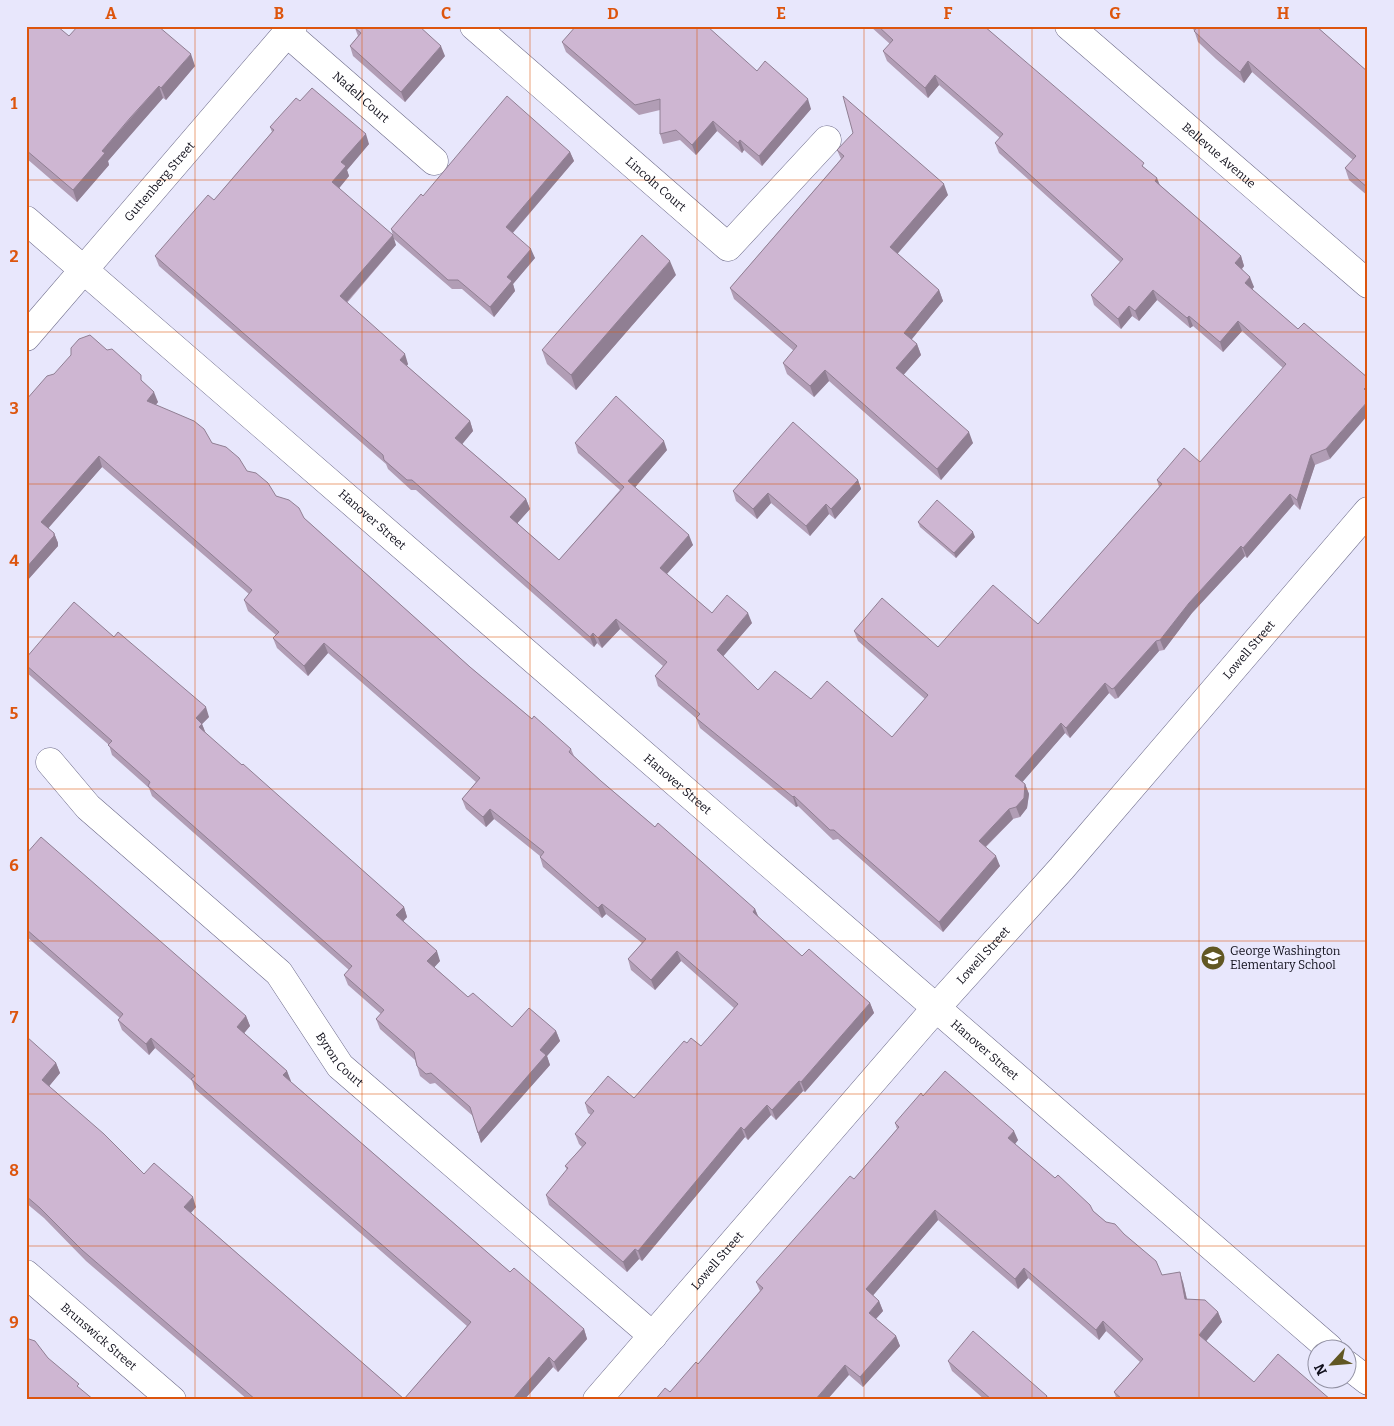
<svg xmlns="http://www.w3.org/2000/svg" width="1394" height="1426" viewBox="0 0 1394 1426" font-family="Bitter,serif">
	<style>
		.lines { fill: none; stroke-linecap: round; stroke-linejoin: round }
		.street-casing { stroke: #6e6c8a; stroke-width: 29 }
		.street { stroke: #fff; stroke-width: 28 }
		.wall { fill: #b19db5 }
		.shaded-wall { fill: #907f93 }
		.building { fill: #ceb6d2; stroke: #907f93 }
		.grid { fill: none; stroke: #dd550d; stroke-width: 1; stroke-opacity: 0.55 }
		.labels { text-anchor: middle; dominant-baseline: central; stroke-width: 4; stroke-linejoin: round; paint-order: stroke }
		.street-label { font-size: 12px; fill: #0f0e1a; stroke: #e8e7fc }
		.poi-label { font-size: 12px; fill: #0f0e1a; stroke: #e8e7fc; text-anchor: start }
		.neatline { fill: none; stroke: #dd550d; stroke-width: 2 }
		.grid-label { font-size: 16px; text-anchor: middle; font-weight: bold; fill: #dd550d }
	</style>
	<rect width="100%" height="100%" fill="#e8e7fc"/>
	<g class="lines">
		<defs>
			<g id="street">
				<path id="s1" d="M474,26L728,247L827,140"/>
				<path id="s2" d="M1069,26L1368,284"/>
				<path id="s3" d="M287,33L434,161"/>
				<path id="s4" d="M26,220L1329,1348"/>
				<path id="s5" d="M26,337L293,26"/>
				<path id="s6" d="M50,762L88,807L279,973L340,1066L653,1336"/>
				<path id="s7" d="M26,1274L172,1400"/>
				<path d="M1346,1364L1368,1381"/>
				<path id="s8" d="M597,1400L935,1009L1062,868L1368,511"/>
			</g>
		</defs>
		<use href="#street" class="street-casing"/>
		<use href="#street" class="street"/>
	</g>
	<path class="wall" d="M26,26L195,66L166,100L163,98L134,130L108,161L109,165L77,202L26,158Z
		M870,26H984L1146,169L1160,185L1241,256L1244,266L1242,269L1254,287L1252,289L1298,329L1330,459L1315,465L1300,510L1294,504L1247,558L1245,556L1192,613L1164,650L1159,651L1118,698L1115,699L1109,693L1070,738L1065,733L1022,782L1025,784L1029,794L1027,808L1020,817L1013,819L986,847L1000,866L943,932L838,839L833,840L798,806L796,807L700,728L696,718L658,686L655,676L663,666L620,629L602,648L597,643L594,647L416,490H411L388,469L386,464L159,266L155,256L214,200L272,132L270,127L300,101L369,144L347,170L349,176L339,188L396,245L347,303L408,364L407,366L470,421L473,431L462,444L526,499L530,509L517,523L559,560L620,490L578,453L575,443L667,450L635,487L693,545L667,574L712,613L752,623L723,656L758,690L811,699L892,737L925,699L858,641L854,631L938,647L1038,624L1159,487L1157,480L1200,462L1283,368L1242,331L1223,352L1193,326L1190,328L1157,300L1139,321L1132,316L1121,329L1094,305L1091,295L1120,262L999,153L995,143L1000,138L939,85L928,98L887,61L883,51L890,44Z
		M1189,26H1316L1368,72V196L1349,180L1345,168L1353,160L1252,72L1244,83L1216,59L1198,42L1194,30Z
		M355,28L445,56L405,102L353,56L350,46L358,36Z
		M562,42L757,71L811,109L762,166L744,150L742,153L717,131L696,155L680,140L663,144L660,134V110L639,115L566,52Z
		M837,150L948,195L897,253L939,290L943,301L911,339L917,344L921,355L903,375L973,443L941,480L829,381L814,397L787,374L783,363L794,351L734,299L730,288L841,159Z
		M570,152L574,161L513,233L535,258L513,284L515,291L494,317L462,289H452L394,239L391,229L423,196Z
		M676,275L576,390L547,364L542,350Z
		M107,350L144,383L158,402L156,405L212,443L276,496L304,518L470,667L532,719L571,749L574,756L601,781L655,827L755,909L759,918L802,956L870,1003L874,1013L805,1092L803,1091L776,1120L771,1115L748,1140L745,1137L642,1261L639,1259L627,1272L549,1205L546,1195L567,1170L565,1166L582,1147L579,1144L575,1134L591,1115L588,1113L585,1103L634,1098L687,1043L701,1046L734,1008L681,961L655,990L631,970L628,959L642,943L606,914L602,918L543,867L540,857V856L494,819L486,827L466,809L462,799L476,782L328,653L308,676L277,648L273,638L276,635L248,611L244,600L249,594L102,467L48,528L54,533L58,543V546L26,582V400Z
		M858,480L861,489L835,519L829,514L810,536L771,503L757,519L736,501L733,491Z
		M918,522L975,537L956,558L920,527Z
		M114,637L209,717L202,724L206,734L404,907L407,917L403,921L440,961L434,967L468,997L512,1027L556,1031L560,1041L547,1056L550,1065L481,1143L473,1116L435,1083L430,1084L420,1076L415,1060L380,1029L376,1019L381,1014L348,985L344,975L349,970L152,796L149,788L112,755L109,745L26,672V658Z
		M26,854L246,1016L250,1026L244,1033L287,1071L290,1081L510,1272L584,1329L587,1339L558,1372L553,1367L524,1400H248L86,1261L44,1218L26,1203V1039L56,1063L60,1073L49,1086L144,1174L196,1207L191,1213L404,1399L467,1326L195,1089L192,1081L155,1048L149,1055L122,1030L118,1020L120,1018L26,936Z
		M923,1096L1018,1140L1015,1144L1106,1222L1124,1234L1162,1275L1183,1282L1187,1299L1218,1312L1222,1322L1206,1341L1254,1382L1331,1400H1117L1114,1392L1140,1362L1106,1331L1099,1340L1028,1278L1018,1289L938,1220L873,1295L879,1301L883,1311L876,1319L896,1336L900,1346L863,1387L849,1375L670,1392L698,1364L760,1291L756,1282L854,1179L897,1129L895,1123Z
		M948,1361L1047,1396L1048,1400H985L952,1371Z"/>
	<path class="shaded-wall" d="M441,46L445,56L405,102L401,92Z
		M191,54L195,66L166,100L161,88Z
		M1248,61L1252,72L1244,83L1240,72Z
		M935,75L939,85L928,98L925,88Z
		M159,86L163,98L108,161L109,165L77,202L73,190L102,151Z
		M808,99L811,109L762,166L759,156Z
		M713,121L717,131L696,155L692,145Z
		M366,134L369,144L347,170L349,176L336,192L332,182L341,162Z
		M740,140L744,150L742,153L738,143Z
		M570,152L574,161L509,237L506,227Z
		M1157,178L1161,188L1155,181Z
		M944,184L948,195L894,258L890,247Z
		M393,235L396,245L343,306L340,296Z
		M531,249L535,258L513,284L515,291L494,317L490,307L507,277Z
		M1241,256L1244,266L1238,273L1235,263Z
		M670,261L676,275L576,390L571,375Z
		M1250,277L1254,287L1249,293L1245,283Z
		M939,290L943,301L908,344L904,333Z
		M1153,290L1157,300L1139,321L1135,311Z
		M1129,306L1132,316L1121,329L1118,319Z
		M1189,316L1193,326L1190,328L1187,318Z
		M1238,321L1242,331L1223,352L1220,342Z
		M917,344L921,355L900,379L896,368Z
		M405,354L408,364L404,370L400,360Z
		M825,370L829,381L814,397L810,386Z
		M1368,385V399L1364,389Z
		M154,392L158,402L150,411L147,401Z
		M1368,401V415L1330,459L1326,449Z
		M470,421L473,431L459,448L455,438Z
		M969,432L973,443L941,480L937,469Z
		M664,441L667,450L632,491L628,481Z
		M1311,455L1315,465L1300,510L1297,500Z
		M99,456L102,467L45,532L41,522Z
		M858,480L861,489L835,519L831,509Z
		M768,493L771,503L757,519L753,509Z
		M1290,494L1294,504L1247,558L1243,548Z
		M526,499L530,509L514,527L510,517Z
		M826,504L829,514L810,536L806,526Z
		M973,532L975,537L956,558L954,553Z
		M54,533L58,543V546L26,582V568Z
		M689,535L693,545L663,578L660,568Z
		M1241,546L1245,556L1192,613L1164,650L1160,640L1189,603Z
		M748,613L752,623L720,660L717,650Z
		M616,619L620,629L602,648L598,638Z
		M593,633L597,643L594,647L590,637Z
		M1156,641L1159,651L1118,698L1114,688Z
		M324,643L328,653L308,676L304,666Z
		M1105,683L1109,693L1070,738L1066,728Z
		M206,707L209,717L202,724L206,734L202,737L196,718Z
		M1061,723L1065,733L1019,786L1015,776Z
		M1025,784L1029,794L1027,808L1020,817L1016,807Z
		M794,796L798,806L796,807L793,797Z
		M490,809L494,819L486,827L483,817Z
		M1009,809L1013,819L982,850L979,841Z
		M996,856L1000,866L943,932L939,922Z
		M602,904L606,914L602,918L598,908Z
		M404,907L407,917L400,925L396,915Z
		M755,909L759,919L753,912Z
		M437,951L440,961L431,971L427,961Z
		M677,951L681,961L655,990L651,980Z
		M870,1003L874,1013L805,1092L801,1082Z
		M246,1016L250,1026L241,1037L237,1027Z
		M556,1031L560,1041L547,1056L550,1065L481,1143L478,1133L540,1050Z
		M151,1038L155,1048L149,1055L146,1044Z
		M56,1063L60,1073L46,1090L42,1080Z
		M287,1071L291,1081L287,1085L283,1075Z
		M799,1081L803,1091L776,1120L772,1110Z
		M767,1105L771,1115L748,1140L744,1130Z
		M741,1127L745,1137L642,1261L638,1251Z
		M1014,1131L1018,1140L1012,1148L1008,1138Z
		M193,1197L196,1207L187,1217L184,1207Z
		M935,1210L938,1220L870,1299L866,1289Z
		M635,1249L639,1259L627,1272L623,1262Z
		M1024,1268L1028,1278L1018,1289L1015,1279Z
		M1180,1272L1183,1282L1189,1309L1185,1299Z
		M879,1301L883,1311L872,1323L869,1313Z
		M1218,1312L1222,1322L1203,1345L1199,1335Z
		M1103,1321L1106,1331L1099,1340L1096,1330Z
		M584,1329L587,1339L558,1372L554,1362Z
		M896,1336L900,1346L863,1387L860,1377Z
		M549,1357L553,1367L524,1400H512Z
		M845,1365L849,1375L827,1400H815Z
		M1047,1396L1048,1400H1043Z"/>
	<path class="building" d="M26,26H57L69,36L78,26H158L191,54L161,88L159,86L130,118L102,151L105,153L73,190L26,150Z
		M357,26H419L441,46L401,92L350,46L361,33L355,28Z
		M576,26H707L757,71L765,61L808,99L759,156L740,140L738,143L713,121L692,145L676,130L660,134V99L635,105L562,42Z
		M878,26H984L1144,163L1142,166L1157,178L1155,181L1241,256L1235,263L1250,277L1245,283L1298,329L1304,323L1368,378V385L1364,389L1368,393V401L1326,449L1311,455L1297,500L1290,494L1243,548L1241,546L1189,603L1160,640L1156,641L1114,688L1112,689L1105,683L1066,728L1061,723L1015,776L1025,784L1024,798L1016,807L1009,809L979,841L996,856L939,922L834,830H830L794,796L793,797L696,718L700,714L655,676L667,662L616,619L598,638L593,633L590,637L412,480H407L384,460L383,455L155,256L208,195L214,200L274,130L270,127L296,98L300,101L312,88L366,134L341,162L346,166L332,182L393,235L340,296L405,354L400,360L470,421L455,438L526,499L510,517L559,560L624,487L575,443L616,396L664,441L628,481L689,535L660,568L712,613L727,595L748,613L717,650L758,690L775,671L811,699L827,681L892,737L928,695L854,631L882,598L938,647L993,585L1038,624L1162,484L1157,480L1184,448L1200,462L1286,364L1238,321L1220,342L1189,316L1187,318L1153,290L1135,311L1129,306L1118,319L1091,295L1123,259L995,143L1003,134L935,75L925,88L883,51L893,40Z
		M1198,26H1316L1368,72V188L1345,168L1356,156L1248,61L1240,72L1212,48L1194,31Z
		M507,96L570,152L506,227L531,249L507,277L512,281L490,307L458,280H448L391,229L421,194L423,196Z
		M843,96L944,184L890,247L939,290L904,333L917,344L896,368L969,432L937,469L825,370L810,386L783,363L797,346L730,288L844,156L837,150L853,133Z
		M642,235L670,261L571,375L542,350Z
		M90,335L107,350L112,349L141,375V380L154,392L147,401L194,421L204,429L212,443L226,447L239,458L247,471L256,473L268,483L276,496L289,500L299,508L304,518L470,667L532,719L534,716L571,749L569,752L601,781L655,827L658,823L755,909L753,912L802,956L809,949L870,1003L801,1082L799,1081L772,1110L767,1105L744,1130L741,1127L638,1251L635,1249L623,1262L546,1195L568,1168L565,1166L586,1143L575,1134L594,1111L585,1103L608,1076L634,1098L684,1041L687,1043L691,1038L701,1046L738,1004L677,951L651,980L628,959L646,939L602,904L598,908L540,857L544,852L490,809L483,817L462,799L480,778L324,643L304,666L273,638L279,632L244,600L252,590L99,456L41,522L54,533V536L26,568V400L47,376L54,374L71,355V348L79,339Z
		M793,422L858,480L831,509L826,504L806,526L768,493L753,509L733,491Z
		M937,500L973,532L954,553L918,522Z
		M74,602L114,637L118,632L206,707L196,718L202,724L199,727L242,765L243,764L404,907L396,915L437,951L427,961L468,997L473,993L512,1027L529,1008L556,1031L540,1050L546,1055L478,1133L470,1107L431,1073L426,1074L417,1066L414,1052L376,1019L384,1010L344,975L352,966L148,786L150,782L108,745L112,741L26,665V658Z
		M41,837L246,1016L237,1027L287,1071L283,1075L510,1272L514,1268L584,1329L554,1362L549,1357L512,1400H256L82,1250L40,1208L26,1196V1039L27,1037L56,1063L42,1080L104,1134L144,1174L154,1163L193,1197L184,1207L404,1399L471,1322L191,1079L195,1076L151,1038L146,1044L118,1020L123,1014L26,929V854Z
		M945,1071L1014,1131L1008,1138L1055,1178L1058,1175L1090,1205L1093,1211L1106,1222L1115,1224L1124,1234L1156,1261L1162,1275L1180,1272L1185,1299L1205,1300L1218,1312L1199,1335L1254,1382L1278,1354L1331,1400H1123L1114,1392L1143,1359L1103,1321L1096,1330L1024,1268L1015,1279L935,1210L866,1289L879,1301L869,1313L896,1336L860,1377L845,1365L815,1400H655L665,1388L670,1392L696,1362L698,1364L763,1288L756,1282L850,1176L854,1179L899,1127L895,1123L921,1093L923,1096Z
		M973,1331L1047,1396L1043,1400H992L948,1361Z
		M26,1338L35,1341L48,1358L79,1384L77,1386L94,1400H26Z"/>
	<path class="grid" d="M195,26V1400M362,26V1400M530,26V1400M697,26V1400M864,26V1400M1032,26V1400M1199,26V1400M26,180H1368M26,332H1368M26,484H1368M26,637H1368M26,789H1368M26,941H1368M26,1094H1368M26,1246H1368"/>
	<defs>
		<symbol id="school-disc" viewBox="-11 -11 22 22"><circle r="9.5" fill="#615723" stroke="#e8e7fc"/><path d="M0-5L7-2L0 1L-7-2ZM-4 1L0 2.5L4 1V4Q0 6-4 4Z" fill="#fff"/></symbol>
	</defs>
	<g fill-rule="evenodd">
		<use href="#school-disc" x="1199" y="944" width="28" height="28"/>
	</g>
	<g class="labels">
		<g class="street-label">
			<text stroke="none"><textPath href="#s3" startOffset="98">Nadell Court</textPath></text>
			<text stroke="none"><textPath href="#s2" startOffset="198">Bellevue Avenue</textPath></text>
			<text stroke="none"><textPath href="#s5" startOffset="205">Guttenberg Street</textPath></text>
			<text stroke="none"><textPath href="#s1" startOffset="241">Lincoln Court</textPath></text>
			<text stroke="none"><textPath href="#s4" startOffset="458">Hanover Street</textPath></text>
			<text stroke="none"><textPath href="#s8" startOffset="994">Lowell Street</textPath></text>
			<text stroke="none"><textPath href="#s4" startOffset="862">Hanover Street</textPath></text>
			<text stroke="none"><textPath href="#s8" startOffset="589">Lowell Street</textPath></text>
			<text stroke="none"><textPath href="#s4" startOffset="1268">Hanover Street</textPath></text>
			<text stroke="none"><textPath href="#s6" startOffset="418">Byron Court</textPath></text>
			<text stroke="none"><textPath href="#s8" startOffset="184">Lowell Street</textPath></text>
			<text stroke="none"><textPath href="#s7" startOffset="96">Brunswick Street</textPath></text>
		</g>
		<g class="poi-label">
			<text x="1230" y="951">George Washington<tspan x="1230" dy="14">Elementary School</tspan></text>
		</g>
	</g>
	<rect width="1394" height="1426" fill="none" stroke="#e8e7fc" stroke-width="55"/>
	<g transform="translate(1332 1364) rotate(244)"><circle r="24" fill="#e8e7fc" stroke="#9190a2"/>
	<path d="M0-4L9 19L0 12L-9 19Z" fill="#615723"/>
	<text y="-8" font-size="14" font-weight="bold" text-anchor="middle" fill="#0f0e1a">N</text>
	</g>
	<rect x="28" y="28" width="1338" height="1370" class="neatline"/>
	<g class="grid-label">
		<text x="111" y="19">A</text>
		<text x="279" y="19">B</text>
		<text x="446" y="19">C</text>
		<text x="613" y="19">D</text>
		<text x="781" y="19">E</text>
		<text x="948" y="19">F</text>
		<text x="1115" y="19">G</text>
		<text x="1283" y="19">H</text>
		<text x="14" y="109">1</text>
		<text x="14" y="262">2</text>
		<text x="14" y="414">3</text>
		<text x="14" y="566">4</text>
		<text x="14" y="719">5</text>
		<text x="14" y="871">6</text>
		<text x="14" y="1023">7</text>
		<text x="14" y="1176">8</text>
		<text x="14" y="1328">9</text>
	</g>
</svg>
